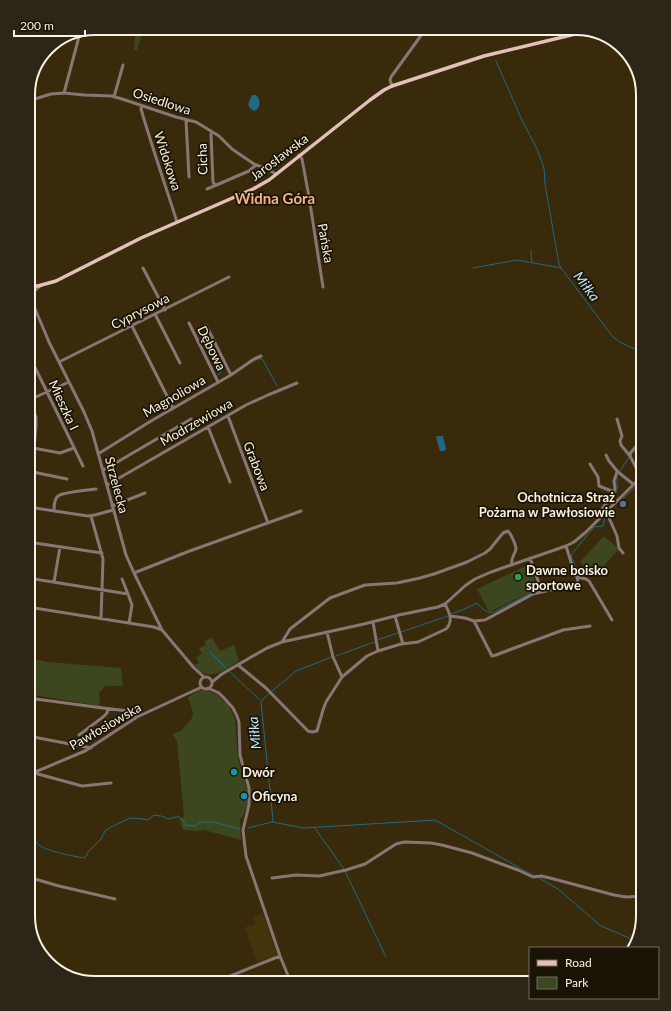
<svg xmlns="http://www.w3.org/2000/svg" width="671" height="1011" viewBox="0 0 671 1011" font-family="Lato,sans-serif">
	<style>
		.built { fill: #45330b }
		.green { fill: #3c471f }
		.water { fill: #206a85 }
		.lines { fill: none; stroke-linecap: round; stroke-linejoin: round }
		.stream { stroke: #206a85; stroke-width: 1 }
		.minor { stroke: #887674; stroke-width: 3 }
		.major { stroke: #e4bfbc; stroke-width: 3.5 }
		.service-dot { fill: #5c6f8a; stroke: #1a1407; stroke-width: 1.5 }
		.leisure-dot { fill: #2e9e5b; stroke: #1a1407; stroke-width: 1.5 }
		.culture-dot { fill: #0f9aa8; stroke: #1a1407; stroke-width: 1.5 }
		.labels { text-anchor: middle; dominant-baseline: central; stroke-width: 3.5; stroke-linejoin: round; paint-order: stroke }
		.street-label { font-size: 13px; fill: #faf1e0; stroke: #1a1407 }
		.poi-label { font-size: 13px; font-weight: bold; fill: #faf1e0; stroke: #1a1407; text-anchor: start }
		.water-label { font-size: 14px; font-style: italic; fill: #bae6f9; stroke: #1a1407 }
		.quarter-label { font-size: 15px; font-weight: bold; fill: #f7b185; stroke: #1a1407 }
		.rim { fill: none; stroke: #faf1e0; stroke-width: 2 }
	</style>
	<rect width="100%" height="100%" fill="#382a0b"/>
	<path class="built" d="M263,914L277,955L257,963L245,927L255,924L254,916Z"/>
	<path class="green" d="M136,34H142L137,51L134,49L135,43L134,42Z
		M604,536L619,549L595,575L580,562Z
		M528,565L538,589L489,612L477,589Z
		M212,638L220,651L234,645L239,661C228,668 215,679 201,672C198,670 195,666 192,663L195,665L199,663L196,657L202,654L199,648L206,645L204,641Z
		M28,658L48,662L121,668L123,686H105L99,693L100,706L28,694Z
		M200,690L209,691L215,694L218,695L229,706L233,714L235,719L238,758L243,777L247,788V801L248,805L242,818H240L241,840L204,830L197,831L183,830L179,818H183L184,816L177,742L173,735L175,733L181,731L192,718L193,713L188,697Z"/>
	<path class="water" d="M252,95H256C261,99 261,109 254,111C246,106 248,103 252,95Z
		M438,436H443L446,449L444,451H440L436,437Z"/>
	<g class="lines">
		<path class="stream" d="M496,61L521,118L537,149L544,168L545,184L559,264L561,268L613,337L620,342L643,353
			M531,251L532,262
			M473,268L517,260L561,268
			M252,362C256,360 259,357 263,360L277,386
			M218,375L221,372L224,364
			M631,454L635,451L643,442
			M620,471L629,457
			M638,484L643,478
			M623,499L636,486
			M604,510V509L617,491V476
			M578,575L571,555L594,527L603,526L605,517L606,516
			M451,614L467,608L477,603C482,608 486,614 494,612L531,593
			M401,632L448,616
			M377,640L398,633
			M210,652L226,668
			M336,656L374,642
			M230,672L260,700
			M272,691L296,671L332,657
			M272,822L304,828L435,820L534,876
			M314,827L344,869L386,957
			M248,828L272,822L273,820L261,702L263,699L269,694
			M28,835C33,838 35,842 39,845C46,851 76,857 85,858L89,851L101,839L105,831L111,827L130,818L143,819L148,820L154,815L161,816L169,819L175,817H180L183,820L185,825L195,826L201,822H214L239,829
			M539,878L558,889L601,926L636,941"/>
		<path class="minor" d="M392,86L390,80L391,77L425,30
			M64,93L80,33
			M114,97L123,65
			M28,101L51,94L64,93L84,95L112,96L122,99L176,117L196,122L219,136L232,149L254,164L267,169L276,174
			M142,106L141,109C152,147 165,184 177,222
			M186,120L189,177
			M212,132L211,134L213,182L215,185
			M299,155L302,159L309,197L323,287
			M207,189L249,171L256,165
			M143,268L165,310
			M28,292L49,342L84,412L92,431L126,555L134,573L162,630L194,668L204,677
			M32,299L33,292L40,286
			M155,314L180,363
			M189,323L218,382
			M206,325L231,375
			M132,326L173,408
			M28,353L83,466
			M59,362L229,277
			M29,400L69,382
			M228,416L268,523
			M617,419L622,436L620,441L621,445L630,456
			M208,427L230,482
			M28,447L60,453L74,448
			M98,454L151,421L231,375L254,359L261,356
			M606,455L609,461L618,472
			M590,464L598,477L599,486L614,492
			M103,470L107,468L191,419
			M28,471L67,479
			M641,477L630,456L631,452L643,439
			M107,485L246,405L268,395L297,383
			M28,488L34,448L36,426V417L29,400
			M112,506L145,493
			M28,507L88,516L95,515L113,510
			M54,511C54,506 54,499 58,496C63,492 89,490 96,489
			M606,511L617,536L619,548L623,553
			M604,514L602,509L614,492L615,488L614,481L617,472H618L633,484
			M91,516L103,559L101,618
			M28,542L102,553
			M530,558L542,592
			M134,573L187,552L301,511
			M577,577L586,579L589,581L612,620
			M28,578L128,594
			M122,579L128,594L132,605L129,623
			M54,582L60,547
			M28,607L154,627L162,630
			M395,616L403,644
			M450,616L465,618L474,621L492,656L496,655L509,650L563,630L590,626
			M474,621L485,620L533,594L576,584L578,582L577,577L575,575L566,546
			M373,622L378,651
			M282,642L290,629L330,598L365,585L397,583L420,578L434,574L467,562L485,553L490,549L503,533L508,531C511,534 516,545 516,549C515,555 510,558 512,565
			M238,665L266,688L308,731L312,732L317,731L323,710L326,702L342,677L333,657L327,632
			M342,677L367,656L378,651L401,644L418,642L446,629C454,621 449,612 445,604
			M200 683a6 6 0 1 1 12 0a6 6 0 1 1-12 0Z
			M212,682L222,674L267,648L282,642L364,624L399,615L438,607L445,604L466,585L475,579L491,572L566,546L574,542L586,532L643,475
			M208,688L219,693L224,698L233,708L237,716L239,722L240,755L249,788V805L243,830L246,856L280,956L291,983
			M28,698L103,708L128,711L133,713L137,717
			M79,735L103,717L107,713L108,709
			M28,736L91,748
			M35,771L38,774L82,786L111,783
			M28,775L85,751L137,717L191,692L202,687
			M28,877L59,886L115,899
			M272,878L296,875L319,876L346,870L365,864L396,844L404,842L431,843L442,845L472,853L518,870L533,877L541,876L550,878L614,895L626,897L643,896
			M213,983L280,956"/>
		<path class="major" d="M28,285L38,286L56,281L141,238L253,189L269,180L370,100L384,90L392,86L484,56L588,31"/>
	</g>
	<circle class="service-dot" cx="623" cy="504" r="4"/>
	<circle class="leisure-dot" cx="518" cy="577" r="4"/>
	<g class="culture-dot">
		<circle cx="234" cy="772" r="4"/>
		<circle cx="244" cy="796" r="4"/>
	</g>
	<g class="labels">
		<g class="street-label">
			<text transform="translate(162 101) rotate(18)">Osiedlowa</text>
			<text transform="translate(279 157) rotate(-37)">Jarosławska</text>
			<text transform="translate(202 159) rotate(-92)">Cicha</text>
			<text transform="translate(168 161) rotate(72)">Widokowa</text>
			<text transform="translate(326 243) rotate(80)">Pańska</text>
			<text transform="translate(140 311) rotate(-27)">Cyprysowa</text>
			<text transform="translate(212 348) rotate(64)">Dębowa</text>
			<text transform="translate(174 396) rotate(-30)">Magnoliowa</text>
			<text transform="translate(64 405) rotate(65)">Mieszka I</text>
			<text transform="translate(196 422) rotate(-30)">Modrzewiowa</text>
			<text transform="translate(257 466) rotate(69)">Grabowa</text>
			<text transform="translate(117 485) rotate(75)">Strzelecka</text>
			<text transform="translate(105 726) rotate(-30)">Pawłosiowska</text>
		</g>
		<g class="poi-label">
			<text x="615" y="497" text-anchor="end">Ochotnicza Straż<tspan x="615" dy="15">Pożarna w Pawłosiowie</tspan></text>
			<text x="526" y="570">Dawne boisko<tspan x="526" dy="15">sportowe</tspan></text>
			<text x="242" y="772">Dwór</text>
			<text x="252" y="796">Oficyna</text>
		</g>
		<g class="water-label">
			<text transform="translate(587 286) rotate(53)">Miłka</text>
			<text transform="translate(254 733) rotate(-96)">Miłka</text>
		</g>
		<g class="quarter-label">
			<text x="275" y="198">Widna Góra</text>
		</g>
	</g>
	<path d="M0 0H671V1011H0ZM95 35H576A60 60 0 0 1 636 95V916A60 60 0 0 1 576 976H95A60 60 0 0 1 35 916V95A60 60 0 0 1 95 35Z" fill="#2c2618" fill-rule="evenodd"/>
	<path class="rim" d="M95 35H576A60 60 0 0 1 636 95V916A60 60 0 0 1 576 976H95A60 60 0 0 1 35 916V95A60 60 0 0 1 95 35Z"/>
	<rect x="529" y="947" width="130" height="52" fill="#1a1407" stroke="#746c5e"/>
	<rect x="537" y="960" width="20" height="6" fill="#e4bfbc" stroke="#746c5e"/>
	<text x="565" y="967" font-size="12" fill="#faf1e0">Road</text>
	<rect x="537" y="977" width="20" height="12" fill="#3c471f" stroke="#746c5e"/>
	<text x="565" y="987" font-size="12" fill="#faf1e0">Park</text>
	<path d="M14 30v6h71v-6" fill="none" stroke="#faf1e0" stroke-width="2"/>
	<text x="20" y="30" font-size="12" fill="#faf1e0" stroke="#1a1407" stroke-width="3" paint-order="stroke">200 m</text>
</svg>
